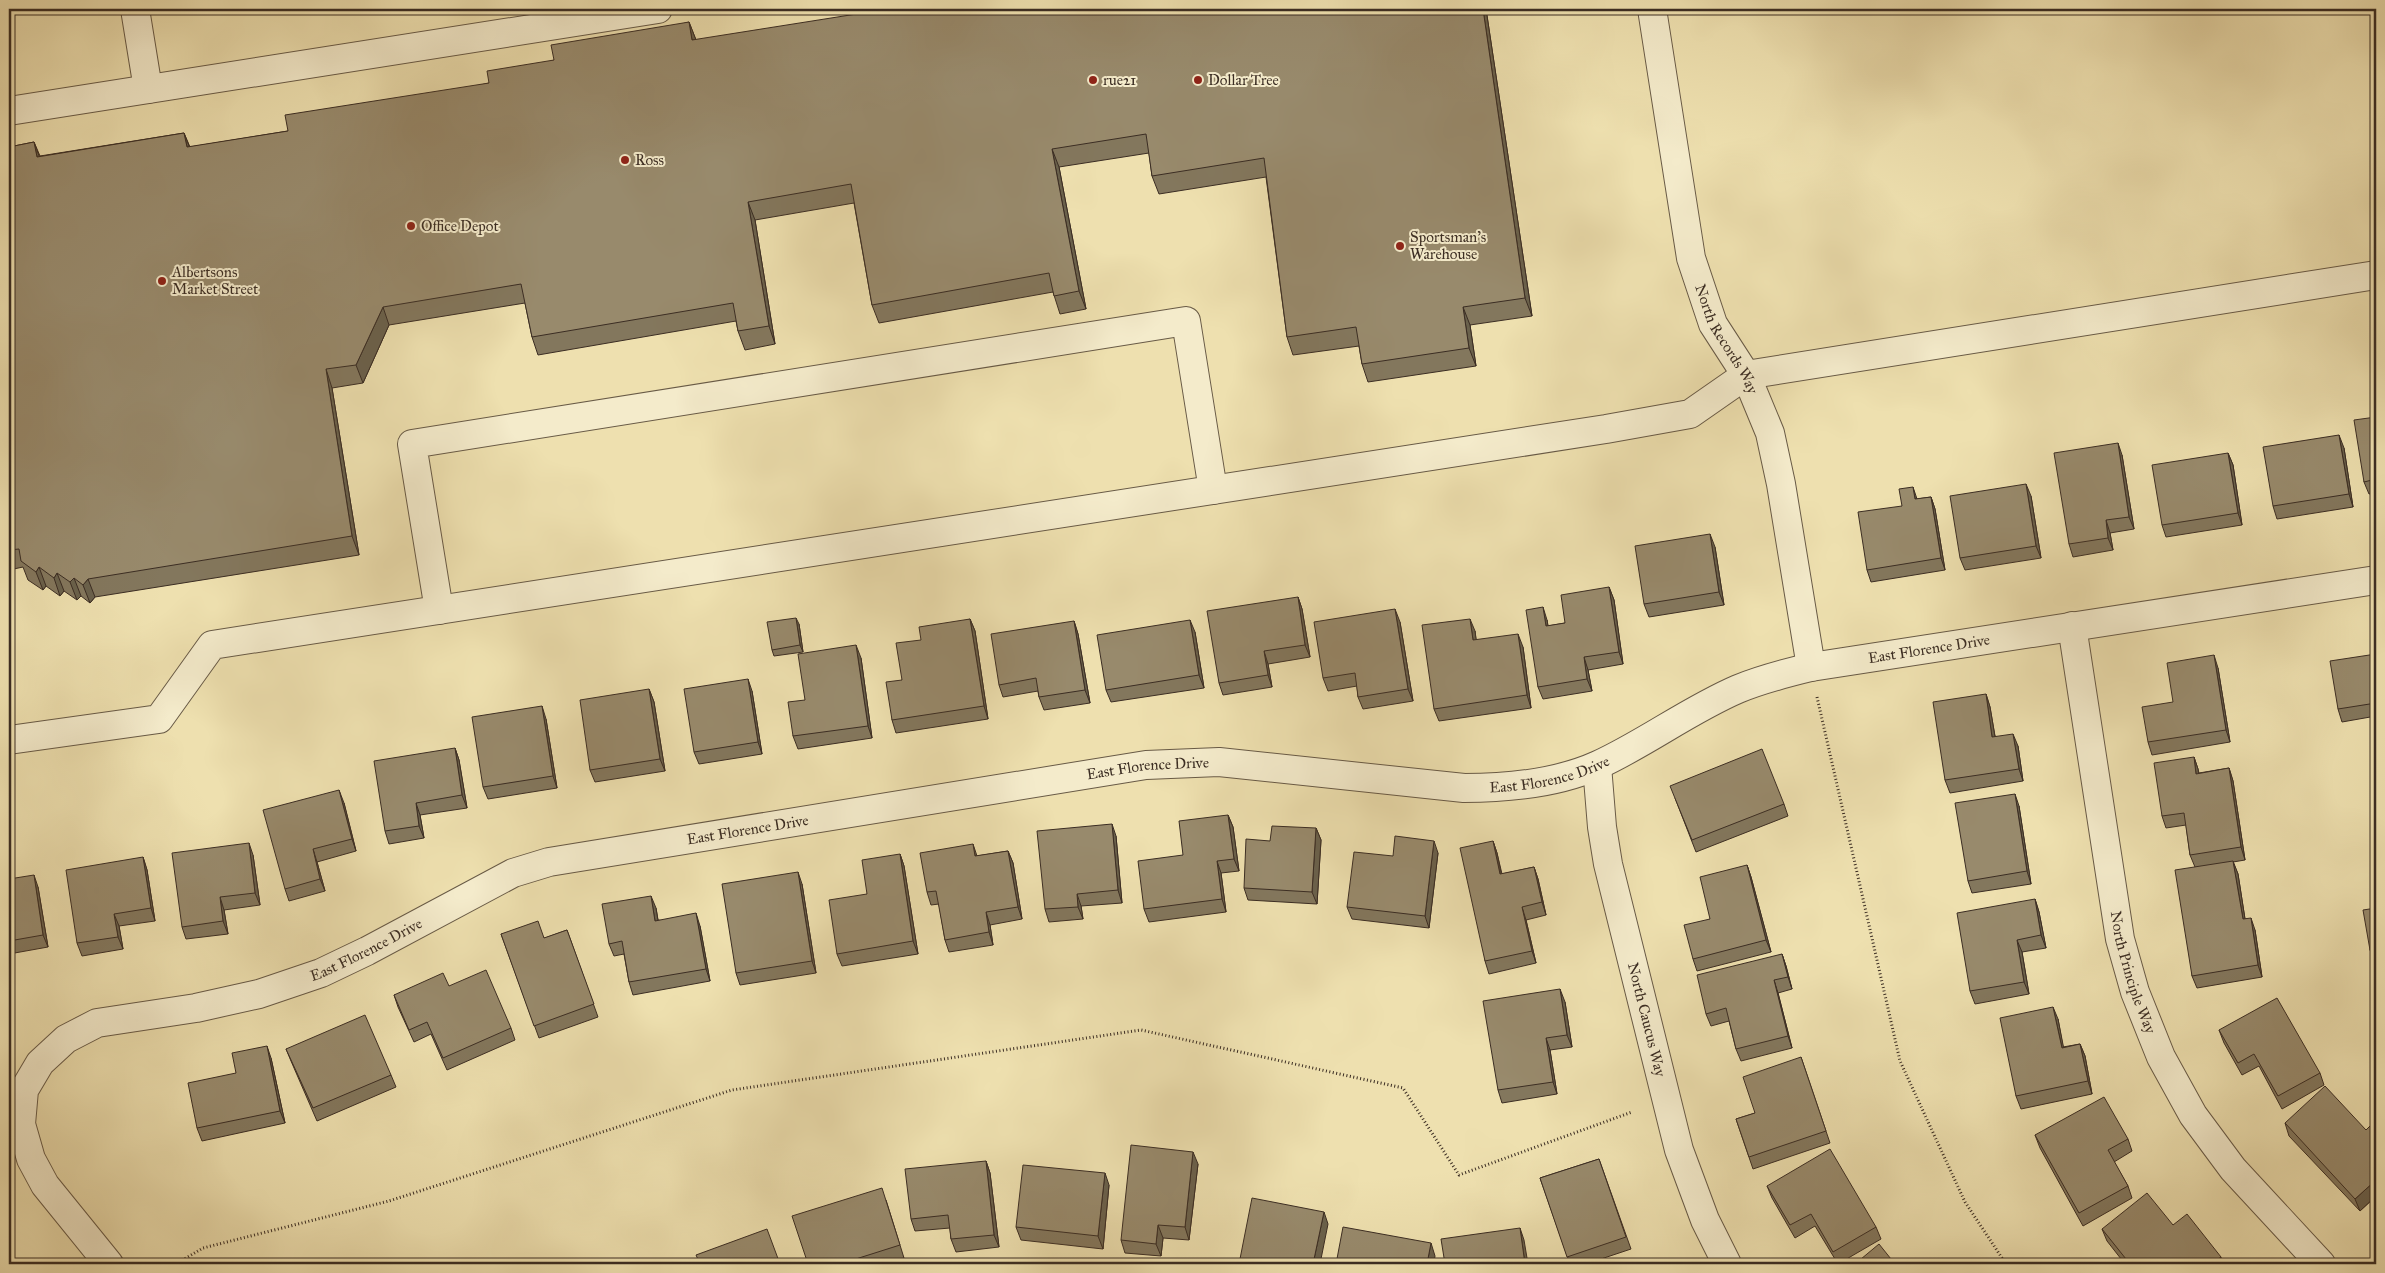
<svg xmlns="http://www.w3.org/2000/svg" width="2385" height="1273" viewBox="0 0 2385 1273" font-family="'IM FELL Great Primer',serif">
	<style>
		.lines { fill: none; stroke-linecap: round; stroke-linejoin: round }
		.minor-casing { stroke: #685a46; stroke-width: 30 }
		.path { stroke: #3b2d23; stroke-width: 3; stroke-dasharray: 1 2.5; stroke-linecap: butt }
		.minor { stroke: #f4ebcb; stroke-width: 28 }
		.wall { fill: #83775d; stroke: #3b2d23 }
		.shaded-wall { fill: #6a614c; stroke: #3b2d23 }
		.building { fill: #988a6c; stroke: #3b2d23 }
		.poi-dot { fill: #8f2418; stroke: #f4ebcb; stroke-width: 2 }
		.labels { text-anchor: middle; dominant-baseline: central; stroke-width: 4; stroke-linejoin: round; paint-order: stroke }
		.poi-label { font-size: 15px; fill: #3b2d23; stroke: #f4ebcb; text-anchor: start }
		.street-label { font-size: 15px; fill: #3b2d23; stroke: #f4ebcb }
	</style>
	<rect width="100%" height="100%" fill="#eee0af"/>
	<filter id="stains"><feTurbulence type="fractalNoise" baseFrequency=".004" numOctaves="4"/><feColorMatrix values="0 0 0 0 .2 0 0 0 0 .09 0 0 0 0 .02 0 0 0 .5 -.17"/></filter>
	<radialGradient id="worn" r=".72"><stop offset=".6" stop-color="#630" stop-opacity="0"/><stop offset="1" stop-color="#630" stop-opacity=".3"/></radialGradient>
	<g class="lines">
		<defs>
			<g id="minor">
				<path d="M135,9L148,89"/>
				<path id="s1" d="M1652,9L1691,258L1713,324L1746,375L1770,433L1781,484L1811,667"/>
				<path d="M9,111L658,9"/>
				<path d="M439,610L412,444L1186,321L1213,490"/>
				<path id="s2" d="M2072,626L2120,939L2135,992L2161,1057L2193,1115L2233,1169L2321,1264"/>
				<path d="M9,740L159,719L212,645L1606,429L1690,414L1746,375L2376,275"/>
				<path id="s3" d="M1597,766L1602,827L1608,864L1679,1150L1705,1220L1727,1264"/>
				<path id="s4" d="M109,1264L45,1185L31,1159L21,1124L24,1090L40,1063L66,1039L97,1023L196,1008L259,994L321,973L367,951L513,873L549,862L1146,765L1219,762L1464,788C1508,788 1556,784 1598,765C1646,743 1689,710 1738,689C1762,679 1786,673 1811,667L2376,580"/>
			</g>
		</defs>
		<use href="#minor" class="minor-casing"/>
		<path class="path" d="M1817,697L1900,1061L1965,1202L2006,1264
			M176,1264L203,1248L389,1201L732,1090L1141,1030L1403,1088L1459,1175L1632,1112"/>
		<use href="#minor" class="minor"/>
	</g>
	<path class="wall" d="M1486,9L1532,316L1470,325L1476,366L1368,382L1362,364L1359,346L1293,355L1287,337L1266,177L1159,194L1152,176L1149,153L1059,167L1086,309L1060,314L1053,292L879,323L872,305L854,203L755,220L775,344L745,350L738,331L736,321L538,355L532,337L525,303L389,325L363,383L332,388L359,555L95,597L90,603L81,596L77,600L64,591L60,596L46,586L43,590L28,580L23,567L9,570V147L34,142L40,156L184,133L190,147L288,131L489,83L554,60L689,22L696,40Z
		M2376,417V493L2369,494L2364,482Z
		M2344,448L2353,507L2277,519L2273,506Z
		M2228,453L2233,465L2242,525L2166,537L2162,525Z
		M2122,455L2134,529L2110,533L2113,550L2073,557L2069,544Z
		M2031,496L2041,558L1965,570L1960,558Z
		M1931,497L1935,509L1945,570L1871,582L1867,570L1902,506L1917,499Z
		M1715,547L1724,605L1649,617L1644,604Z
		M1609,587L1614,600L1623,664L1588,670L1592,691L1543,699L1538,687L1547,620L1548,626L1565,623Z
		M1298,597L1302,609L1310,657L1268,664L1272,687L1223,695L1219,683Z
		M970,619L975,631L988,719L896,733L892,720L902,680L921,640Z
		M1074,621L1078,634L1090,703L1044,710L1039,697L1038,691L1003,697L999,685Z
		M1400,622L1413,701L1363,709L1358,697L1357,686L1328,691L1323,678Z
		M799,624L803,652L774,656L772,650Z
		M2376,629V716L2342,722L2338,709L2376,654Z
		M1475,631L1476,640L1523,647L1531,708L1439,721L1434,709Z
		M1195,632L1204,688L1111,702L1106,690Z
		M861,658L872,738L798,749L793,736L805,700Z
		M2218,668L2230,742L2152,755L2148,742Z
		M649,689L654,702L665,771L595,782L590,770Z
		M752,691L762,754L699,764L694,752Z
		M1986,694L1990,707L1995,736L2018,746L2023,781L1950,793L1945,780Z
		M546,719L557,788L488,799L483,787Z
		M455,748L459,760L467,808L420,815L424,838L389,844L385,831Z
		M2194,757L2198,769L2199,773L2229,768L2233,781L2245,860L2233,862L2238,874L2245,919L2255,930L2262,977L2197,988L2192,976L2195,867L2190,855L2186,825L2166,828L2162,816Z
		M1675,798L1784,804L1788,816L1696,852Z
		M344,803L356,851L317,862L325,891L289,901L285,889Z
		M2019,806L2031,884L1972,893L1968,881Z
		M1228,815L1233,827L1239,871L1221,873L1226,912L1149,922L1144,909L1183,855Z
		M1316,828L1321,840L1317,904L1248,900L1244,888Z
		M1116,836L1122,903L1081,906L1083,919L1049,922L1045,909Z
		M1493,841L1497,853L1502,874L1534,867L1538,879L1546,915L1526,920L1536,963L1489,974L1485,961Z
		M1008,851L1013,863L1022,919L990,925L993,945L949,952L945,940L939,904L931,905L927,892L977,856Z
		M1438,853L1429,928L1352,919L1347,907L1393,856Z
		M900,854L904,866L918,954L842,966L837,954L867,894Z
		M253,855L260,905L224,910L228,934L186,939L182,927Z
		M143,857L147,870L155,921L119,926L123,949L82,956L77,943Z
		M1747,865L1751,877L1771,952L1697,971L1693,959L1710,919Z
		M9,879L38,887L48,947L9,954L13,974L9,975Z
		M802,884L816,973L740,985L736,973Z
		M2035,899L2039,912L2046,948L2022,952L2029,994L1975,1004L1970,991Z
		M656,908L658,920L700,926L710,981L633,995L629,982L624,954L614,956L609,944Z
		M2376,908V962H2374L2370,950Z
		M567,930L598,1017L539,1038L501,934L545,938Z
		M1782,954L1786,966L1792,989L1778,993L1792,1048L1741,1061L1736,1049L1729,1021L1711,1026L1706,1014Z
		M449,986L511,1028L515,1040L447,1070L431,1034L414,1042L398,1007L394,995Z
		M1565,1002L1572,1047L1550,1050L1557,1094L1502,1103L1498,1090Z
		M2058,1019L2063,1047L2080,1044L2085,1056L2092,1094L2021,1109L2016,1096Z
		M2219,1030L2320,1073L2324,1085L2282,1109L2259,1066L2242,1075L2224,1043Z
		M286,1049L391,1075L396,1087L317,1121L291,1061Z
		M1801,1057L1830,1143L1753,1169L1736,1119L1755,1113Z
		M271,1058L285,1123L202,1141L197,1128L236,1073Z
		M2285,1123L2366,1130L2376,1124V1196L2360,1211L2289,1136Z
		M2035,1135L2128,1139L2132,1151L2114,1162L2128,1186L2132,1198L2083,1226L2040,1148Z
		M1599,1159L1631,1249L1586,1264H1570L1540,1178Z
		M986,1161L990,1173L999,1247L956,1252L951,1239L950,1228L915,1231L911,1219Z
		M1198,1164L1189,1240L1163,1238L1161,1256L1125,1253L1121,1240Z
		M1109,1185L1103,1249L1021,1240L1016,1227Z
		M1767,1186L1876,1227L1881,1239L1838,1264L1815,1226L1795,1238L1772,1198Z
		M886,1200L904,1258L884,1264H808Z
		M2173,1225L2223,1264H2125L2107,1241L2102,1229Z"/>
	<path class="shaded-wall" d="M1483,9H1486L1532,316L1525,298Z
		M689,22L696,40H692Z
		M184,133L191,151L187,147Z
		M34,142L41,161L37,157Z
		M1052,149L1059,167L1086,309L1079,291Z
		M748,202L755,220L775,344L769,326Z
		M383,307L389,325L363,383L356,365Z
		M1463,307L1470,325L1476,366L1469,348Z
		M326,369L332,388L359,555L352,536Z
		M2339,435L2344,448L2353,507L2349,494Z
		M2118,443L2122,455L2134,529L2129,517Z
		M2228,453L2233,465L2242,525L2238,513Z
		M2026,484L2031,496L2041,558L2036,546Z
		M1913,487L1917,499H1915Z
		M1931,497L1935,509L1945,570L1941,558Z
		M2106,520L2110,533L2113,550L2108,538Z
		M1710,534L1715,547L1724,605L1719,592Z
		M39,567L46,586L43,590L36,572Z
		M57,573L64,591L60,596L54,578Z
		M74,578L81,596L77,600L70,582Z
		M88,579L95,597L90,603L83,585Z
		M1609,587L1614,600L1623,664L1619,652Z
		M1298,597L1302,609L1310,657L1305,645Z
		M1543,607L1547,620L1550,638L1546,626Z
		M1395,609L1400,622L1413,701L1408,689Z
		M796,618L799,624L803,652L800,645Z
		M970,619L975,631L988,719L984,706Z
		M1470,619L1475,631L1478,653L1473,640Z
		M1190,620L1195,632L1204,688L1199,675Z
		M1074,621L1078,634L1090,703L1085,690Z
		M1518,634L1523,647L1531,708L1527,695Z
		M856,645L861,658L872,738L868,726Z
		M1264,651L1268,664L1272,687L1268,675Z
		M2214,655L2218,668L2230,742L2226,730Z
		M1584,657L1588,670L1592,691L1587,679Z
		M748,679L752,691L762,754L758,742Z
		M649,689L654,702L665,771L660,759Z
		M1986,694L1990,707L1997,749L1992,737Z
		M542,706L546,719L557,788L553,776Z
		M2013,734L2018,746L2023,781L2019,769Z
		M455,748L459,760L467,808L462,795Z
		M2194,757L2198,769L2200,786L2196,774Z
		M2229,768L2233,781L2245,860L2241,847Z
		M339,790L344,803L356,851L352,839Z
		M2015,794L2019,806L2031,884L2027,871Z
		M416,803L420,815L424,838L419,826Z
		M1228,815L1233,827L1239,871L1234,859Z
		M1112,824L1116,836L1122,903L1118,890Z
		M1316,828L1321,840L1317,904L1312,892Z
		M1434,841L1438,853L1429,928L1425,916Z
		M1493,841L1497,853L1504,887L1500,874Z
		M249,843L253,855L260,905L255,893Z
		M973,844L977,856H975Z
		M313,849L317,862L325,891L320,879Z
		M1008,851L1013,863L1022,919L1018,907Z
		M900,854L904,866L918,954L913,941Z
		M143,857L147,870L155,921L151,908Z
		M1217,861L1221,873L1226,912L1222,899Z
		M2233,861L2238,874L2247,932L2243,919Z
		M1747,865L1751,877L1771,952L1766,940Z
		M1534,867L1538,879L1546,915L1542,902Z
		M798,872L802,884L816,973L812,961Z
		M34,875L38,887L48,947L43,935Z
		M1077,894L1081,906L1083,919L1078,907Z
		M651,896L656,908L660,933L655,921Z
		M220,897L224,910L228,934L223,921Z
		M2035,899L2039,912L2046,948L2041,935Z
		M1522,907L1526,920L1536,963L1532,951Z
		M986,912L990,925L993,945L989,932Z
		M696,913L700,926L710,981L706,969Z
		M114,914L119,926L123,949L118,937Z
		M2251,918L2255,930L2262,977L2258,965Z
		M2017,940L2022,952L2029,994L2024,982Z
		M9,952V954L13,974L9,964Z
		M1782,954L1786,966L1792,989L1788,977Z
		M1774,980L1778,993L1792,1048L1788,1036Z
		M1560,989L1565,1002L1572,1047L1567,1035Z
		M2053,1007L2058,1019L2066,1060L2062,1048Z
		M1546,1038L1550,1050L1557,1094L1553,1082Z
		M2080,1044L2085,1056L2092,1094L2088,1081Z
		M267,1046L271,1058L285,1123L280,1111Z
		M1193,1152L1198,1164L1189,1240L1185,1227Z
		M986,1161L990,1173L999,1247L994,1235Z
		M1105,1173L1109,1185L1103,1249L1098,1236Z
		M2376,1180V1196L2360,1211L2355,1199Z
		M1324,1212L1328,1224L1320,1264H1313Z
		M1158,1225L1163,1238L1161,1256L1156,1244Z
		M1520,1228L1524,1240L1528,1264H1525Z
		M1431,1243L1435,1256L1434,1264H1427Z
		M2221,1257L2223,1264H2211Z"/>
	<path class="building" d="M888,9H1483L1525,298L1463,307L1469,348L1362,364L1356,327L1287,337L1264,158L1152,176L1146,134L1052,149L1079,291L1054,296L1049,273L872,305L851,184L748,202L769,326L738,331L733,303L532,337L521,284L383,307L356,365L326,369L352,536L88,579L83,585L74,578L70,582L57,573L54,578L39,567L36,572L21,561L19,549L9,550V147L34,142L37,157L184,133L187,147L288,131L285,115L489,83L487,71L554,60L551,45L689,22L692,40Z
		M2376,417V479L2364,482L2354,420Z
		M2339,435L2349,494L2273,506L2263,447Z
		M2118,443L2129,517L2106,520L2108,538L2069,544L2054,453Z
		M2228,453L2238,513L2162,525L2152,465Z
		M2026,484L2036,546L1960,558L1950,496Z
		M1913,487L1915,499L1931,497L1941,558L1867,570L1858,512L1902,506L1899,489Z
		M1710,534L1719,592L1644,604L1635,546Z
		M1609,587L1619,652L1584,657L1587,679L1538,687L1526,610L1543,607L1546,626L1565,623L1561,595Z
		M1298,597L1305,645L1264,651L1268,675L1219,683L1207,611Z
		M1395,609L1408,689L1358,697L1355,673L1323,678L1314,622Z
		M796,618L800,645L772,650L767,622Z
		M970,619L984,706L892,720L886,682L902,680L896,643L921,640L919,627Z
		M1470,619L1473,640L1518,634L1527,695L1434,709L1422,625Z
		M1190,620L1199,675L1106,690L1097,635Z
		M1074,621L1085,690L1039,697L1036,678L999,685L991,634Z
		M2376,629V703L2338,709L2330,661L2376,654L2372,630Z
		M856,645L868,726L793,736L788,702L805,700L798,654Z
		M2214,655L2226,730L2148,742L2142,707L2173,702L2167,663Z
		M748,679L758,742L694,752L684,689Z
		M649,689L660,759L590,770L580,700Z
		M1986,694L1992,737L2013,734L2019,769L1945,780L1933,702Z
		M542,706L553,776L483,787L472,717Z
		M2376,747V763L2374,748Z
		M455,748L462,795L416,803L419,826L385,831L374,761Z
		M1762,749L1784,804L1692,840L1670,786Z
		M2194,757L2196,774L2229,768L2241,847L2190,855L2184,813L2162,816L2154,763Z
		M339,790L352,839L313,849L320,879L285,889L263,810Z
		M2015,794L2027,871L1968,881L1955,803Z
		M1228,815L1234,859L1217,861L1222,899L1144,909L1138,861L1183,855L1179,821Z
		M1112,824L1118,890L1077,894L1078,907L1045,909L1037,831Z
		M1272,826L1316,828L1312,892L1244,888L1246,839L1270,841Z
		M1395,836L1434,841L1425,916L1347,907L1354,852L1393,856Z
		M1493,841L1500,874L1534,867L1542,902L1522,907L1532,951L1485,961L1460,848Z
		M249,843L255,893L220,897L223,921L182,927L172,853Z
		M973,844L975,856L1008,851L1018,907L986,912L989,932L945,940L936,891L927,892L920,853Z
		M900,854L913,941L837,954L829,900L867,894L862,860Z
		M143,857L151,908L114,914L118,937L77,943L66,870Z
		M2233,861L2243,919L2251,918L2258,965L2192,976L2175,870Z
		M1747,865L1766,940L1693,959L1684,925L1710,919L1700,877Z
		M798,872L812,961L736,973L722,884Z
		M34,875L43,935L9,941V879Z
		M2374,875H2376V886Z
		M651,896L655,921L696,913L706,969L629,982L622,941L609,944L602,904Z
		M2035,899L2041,935L2017,940L2024,982L1970,991L1957,913Z
		M2376,908V949L2370,950L2363,910Z
		M538,921L544,938L567,930L594,1004L534,1026L501,934Z
		M1782,954L1788,977L1774,980L1788,1036L1736,1049L1726,1008L1706,1014L1697,975Z
		M486,970L511,1028L443,1058L427,1022L409,1030L394,995L443,973L449,986Z
		M1560,989L1567,1035L1546,1038L1553,1082L1498,1090L1483,1001Z
		M2277,998L2320,1073L2278,1096L2254,1054L2238,1063L2219,1030Z
		M2053,1007L2062,1048L2080,1044L2088,1081L2016,1096L2000,1018Z
		M365,1015L391,1075L313,1108L286,1049Z
		M267,1046L280,1111L197,1128L188,1083L236,1073L232,1053Z
		M1801,1057L1826,1131L1749,1157L1736,1119L1755,1113L1743,1077Z
		M2325,1086L2366,1130L2374,1122L2376,1124V1180L2355,1199L2285,1123Z
		M2104,1097L2128,1139L2108,1150L2128,1186L2079,1213L2035,1135Z
		M1131,1145L1193,1152L1185,1227L1158,1225L1156,1244L1121,1240Z
		M1830,1149L1876,1227L1833,1252L1811,1214L1790,1225L1767,1186Z
		M1599,1159L1626,1237L1567,1257L1540,1178Z
		M986,1161L994,1235L951,1239L948,1215L911,1219L905,1169Z
		M1023,1165L1105,1173L1098,1236L1016,1227Z
		M882,1188L900,1245L840,1264H808L792,1216Z
		M2147,1193L2173,1225L2187,1214L2221,1257L2211,1264H2130L2102,1229Z
		M1252,1198L1324,1212L1313,1264H1239Z
		M1343,1227L1431,1243L1427,1264H1336Z
		M1520,1228L1525,1264H1445L1441,1239Z
		M767,1229L780,1264H700L696,1255Z
		M1879,1244L1895,1264H1855Z"/>
	<g class="poi-dot">
		<circle cx="1093" cy="80" r="5"/>
		<circle cx="1198" cy="80" r="5"/>
		<circle cx="625" cy="160" r="5"/>
		<circle cx="411" cy="226" r="5"/>
		<circle cx="1400" cy="246" r="5"/>
		<circle cx="162" cy="281" r="5"/>
	</g>
	<g class="labels">
		<g class="poi-label">
			<text x="1103" y="80">rue21</text>
			<text x="1208" y="80">Dollar Tree</text>
			<text x="635" y="160">Ross</text>
			<text x="421" y="226">Office Depot</text>
			<text x="1410" y="237">Sportsman's<tspan x="1410" dy="17">Warehouse</tspan></text>
			<text x="172" y="272">Albertsons<tspan x="172" dy="17">Market Street</tspan></text>
		</g>
		<g class="street-label">
			<text stroke="none"><textPath href="#s1" startOffset="341">North Records Way</textPath></text>
			<text stroke="none"><textPath href="#s4" startOffset="2204">East Florence Drive</textPath></text>
			<text stroke="none"><textPath href="#s4" startOffset="1394">East Florence Drive</textPath></text>
			<text stroke="none"><textPath href="#s4" startOffset="1799">East Florence Drive</textPath></text>
			<text stroke="none"><textPath href="#s4" startOffset="989">East Florence Drive</textPath></text>
			<text stroke="none"><textPath href="#s4" startOffset="584">East Florence Drive</textPath></text>
			<text stroke="none"><textPath href="#s2" startOffset="352">North Principle Way</textPath></text>
			<text stroke="none"><textPath href="#s3" startOffset="259">North Caucus Way</textPath></text>
		</g>
	</g>
	<rect width="2385" height="1273" fill="none" stroke="#eee0af" stroke-width="30"/>
	<rect x="10" y="10" width="2365" height="1253" fill="none" stroke="#3b2d23" stroke-width="2.5"/>
	<rect x="15" y="15" width="2355" height="1243" fill="none" stroke="#3b2d23"/>
	<rect width="100%" height="100%" filter="url(#stains)"/>
	<rect width="100%" height="100%" fill="url(#worn)"/>
</svg>
